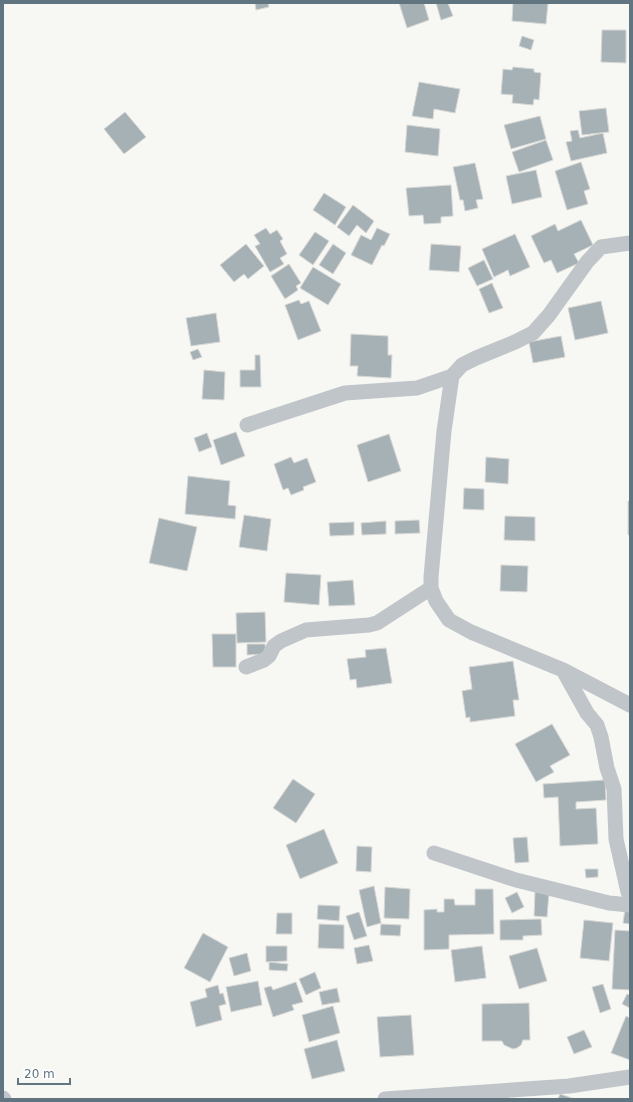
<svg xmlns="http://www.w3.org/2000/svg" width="633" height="1102" viewBox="0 0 633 1102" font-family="'DejaVu Sans',sans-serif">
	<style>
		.building { fill: #a6b1b6; stroke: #d8d8d6 }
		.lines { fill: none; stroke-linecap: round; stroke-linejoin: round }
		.street { stroke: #bfc5c8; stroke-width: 15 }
	</style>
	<rect width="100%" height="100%" fill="#f7f7f3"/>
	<path class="building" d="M255,3H268L269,7L256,10Z
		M399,3H424L429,20L407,28Z
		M436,3H448L453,16L441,20Z
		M513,3H548L546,24L512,21Z
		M602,30H626V63L601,62Z
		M522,36L534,40L531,50L519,46Z
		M513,67L534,69V72L541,73L539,100L534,99L533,105L512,103L513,95L501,94L503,69L512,70Z
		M419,82L460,89L455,113L434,109L433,119L412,116Z
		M606,108L609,132L582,135L579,111Z
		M125,112L146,137L124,154L104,129Z
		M540,116L546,139L511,149L504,125Z
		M407,125L440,129L438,156L405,152Z
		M578,130L580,138L603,133L607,153L571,161L566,142L572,141L570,131Z
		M546,140L553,160L519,172L512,152Z
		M581,162L590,189L584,191L588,204L567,210L555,171Z
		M475,163L483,199L476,200L478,208L465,211L463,200H460L453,167Z
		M536,170L542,197L512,204L506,176Z
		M451,185L453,216L441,217V223L424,224L423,215L409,216L406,188Z
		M324,193L346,207L335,225L313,210Z
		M353,205L374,221L366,233L357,225L349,236L337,227Z
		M581,220L593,245L574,254L579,263L557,273L551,260L544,263L531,236L555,224L558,231Z
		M266,228L270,234L277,230L283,239L280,241L287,254L280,258L284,264L270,272L255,246L260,244L254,235Z
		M377,228L390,234L384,246L382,245L372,265L351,255L361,235L371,240Z
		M315,232L329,241L313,265L299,255Z
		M515,234L530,267L510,276L508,270L494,277L482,249Z
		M246,244L264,266L248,279L244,274L234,282L220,265Z
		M333,244L346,253L333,274L319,265Z
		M431,244L461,246L459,272L429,270Z
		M484,260L493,279L477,286L468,268Z
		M289,264L301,283L296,286L298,290L285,299L271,276Z
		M313,267L341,284L328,305L300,288Z
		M492,283L503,308L489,313L479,289Z
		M299,300L301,304L309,301L321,331L298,340L285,305Z
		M601,301L608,333L575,340L568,308Z
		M216,313L220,342L191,346L186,318Z
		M351,334L388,336V355H392L391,378L357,376L358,366H350Z
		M561,336L565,357L533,363L529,342Z
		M198,349L202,357L193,360L190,352Z
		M255,355H260L261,387H240V370H255Z
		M204,370L225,372L224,400L202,399Z
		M236,432L245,456L221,465L213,440Z
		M207,433L212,447L199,452L194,438Z
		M389,434L401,471L368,482L357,445Z
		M291,457L294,463L307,458L316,482L303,487L304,490L291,495L288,488L283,490L274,464Z
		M486,457L509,459L508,484L485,482Z
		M188,476L230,481L228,505L236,506L235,519L185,514Z
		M464,488L484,489V510L463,509Z
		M628,501H630V535H628Z
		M244,515L271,519L267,551L239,547Z
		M505,516L535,517V541L504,540Z
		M159,518L197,527L187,571L149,563Z
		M419,520L420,533L395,534V521Z
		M386,521V534L362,535L361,523Z
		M354,522V535L330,536L329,523Z
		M501,565L528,566L527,592L500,591Z
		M286,573L321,575L319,605L284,602Z
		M353,580L355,605L329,606L327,582Z
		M265,612L266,642L237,643L236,613Z
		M212,634H236V667H213Z
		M247,644H265L266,654L247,655Z
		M386,648L392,683L357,688L356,679L350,680L347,659L366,657L365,650Z
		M513,661L519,700H513L515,716L470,722V717L466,718L462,691L472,689L469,667Z
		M552,724L570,755L550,766L554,772L536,782L515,744Z
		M293,779L315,794L296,823L273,808Z
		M605,780L606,800L576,802V809L596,808L598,844L560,846L558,797L544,798L543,784Z
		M324,829L338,863L300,879L286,845Z
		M527,837L529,862L515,863L513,838Z
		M357,846L372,847L371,872L356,871Z
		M585,869H598V877L586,878Z
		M374,886L381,923L367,927L359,890Z
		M385,887L410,889L409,919L384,918Z
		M475,889H493L494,934L449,935V949L424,950V910L437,909V912H444V899H454L455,905H475Z
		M517,892L524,907L512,913L505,898Z
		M535,892L549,893L547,917L534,916Z
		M318,905L340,906L339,921L317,919Z
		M625,909H630V924L623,923Z
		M359,912L367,936L354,940L346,916Z
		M277,913H292V934H276Z
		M541,919L542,935L523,936V940H500V920Z
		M584,920L613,923L609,961L580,958Z
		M319,924L344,925V949L318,948Z
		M381,924L401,925L400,936L380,935Z
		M615,930L630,931V990L612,989Z
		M203,933L228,947L210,982L184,968Z
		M369,945L373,961L357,964L354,948Z
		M266,946H287V961L266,962Z
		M482,946L486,978L455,982L451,950Z
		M537,948L547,981L519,989L509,956Z
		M247,953L251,971L234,976L229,958Z
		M269,962L288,964L287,971L269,970Z
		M315,972L321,988L306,995L299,979Z
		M258,981L262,1005L231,1012L226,987Z
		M296,982L303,1002L292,1005L294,1010L273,1017L264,988L271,986L273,990Z
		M603,984L611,1009L600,1013L592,987Z
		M218,985L220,994L223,993L226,1004L219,1006L222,1020L196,1027L190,1002L207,997L205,989Z
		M337,988L340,1002L322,1005L319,992Z
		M627,994L630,995V1008L622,1004Z
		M529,1003L530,1040H523L521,1045L517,1048L513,1049L504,1045L502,1041H482V1004Z
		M333,1006L340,1033L309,1042L302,1015Z
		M411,1015L414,1055L380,1057L377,1017Z
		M626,1016L630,1018V1060L611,1053Z
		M584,1030L592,1047L574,1054L567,1037Z
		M337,1040L345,1071L312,1079L304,1049Z
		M560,1094L575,1099H558Z"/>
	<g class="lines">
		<path class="street" d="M630,243L601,247L587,262L549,315L533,333L515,342L476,358L462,365L452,376L444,431L431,577V588L436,601L449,620L471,632L563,670L587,713L597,725L601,737L607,768L614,789L616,839L628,892L630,895
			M247,425L345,393L417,388L452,376
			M246,667L264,660L269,656L274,646L281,641L306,630L369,625L377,623L431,588
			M563,670L630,705
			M434,853L516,880L609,903L630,905
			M3,1098L4,1099
			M385,1099L569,1086L630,1077"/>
	</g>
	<rect width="633" height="1102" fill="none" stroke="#607580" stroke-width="8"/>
	<path d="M18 1078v6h52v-6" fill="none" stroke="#607580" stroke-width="2"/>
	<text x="24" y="1078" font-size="12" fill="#607580" stroke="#ffffff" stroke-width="3" paint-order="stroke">20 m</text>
</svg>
